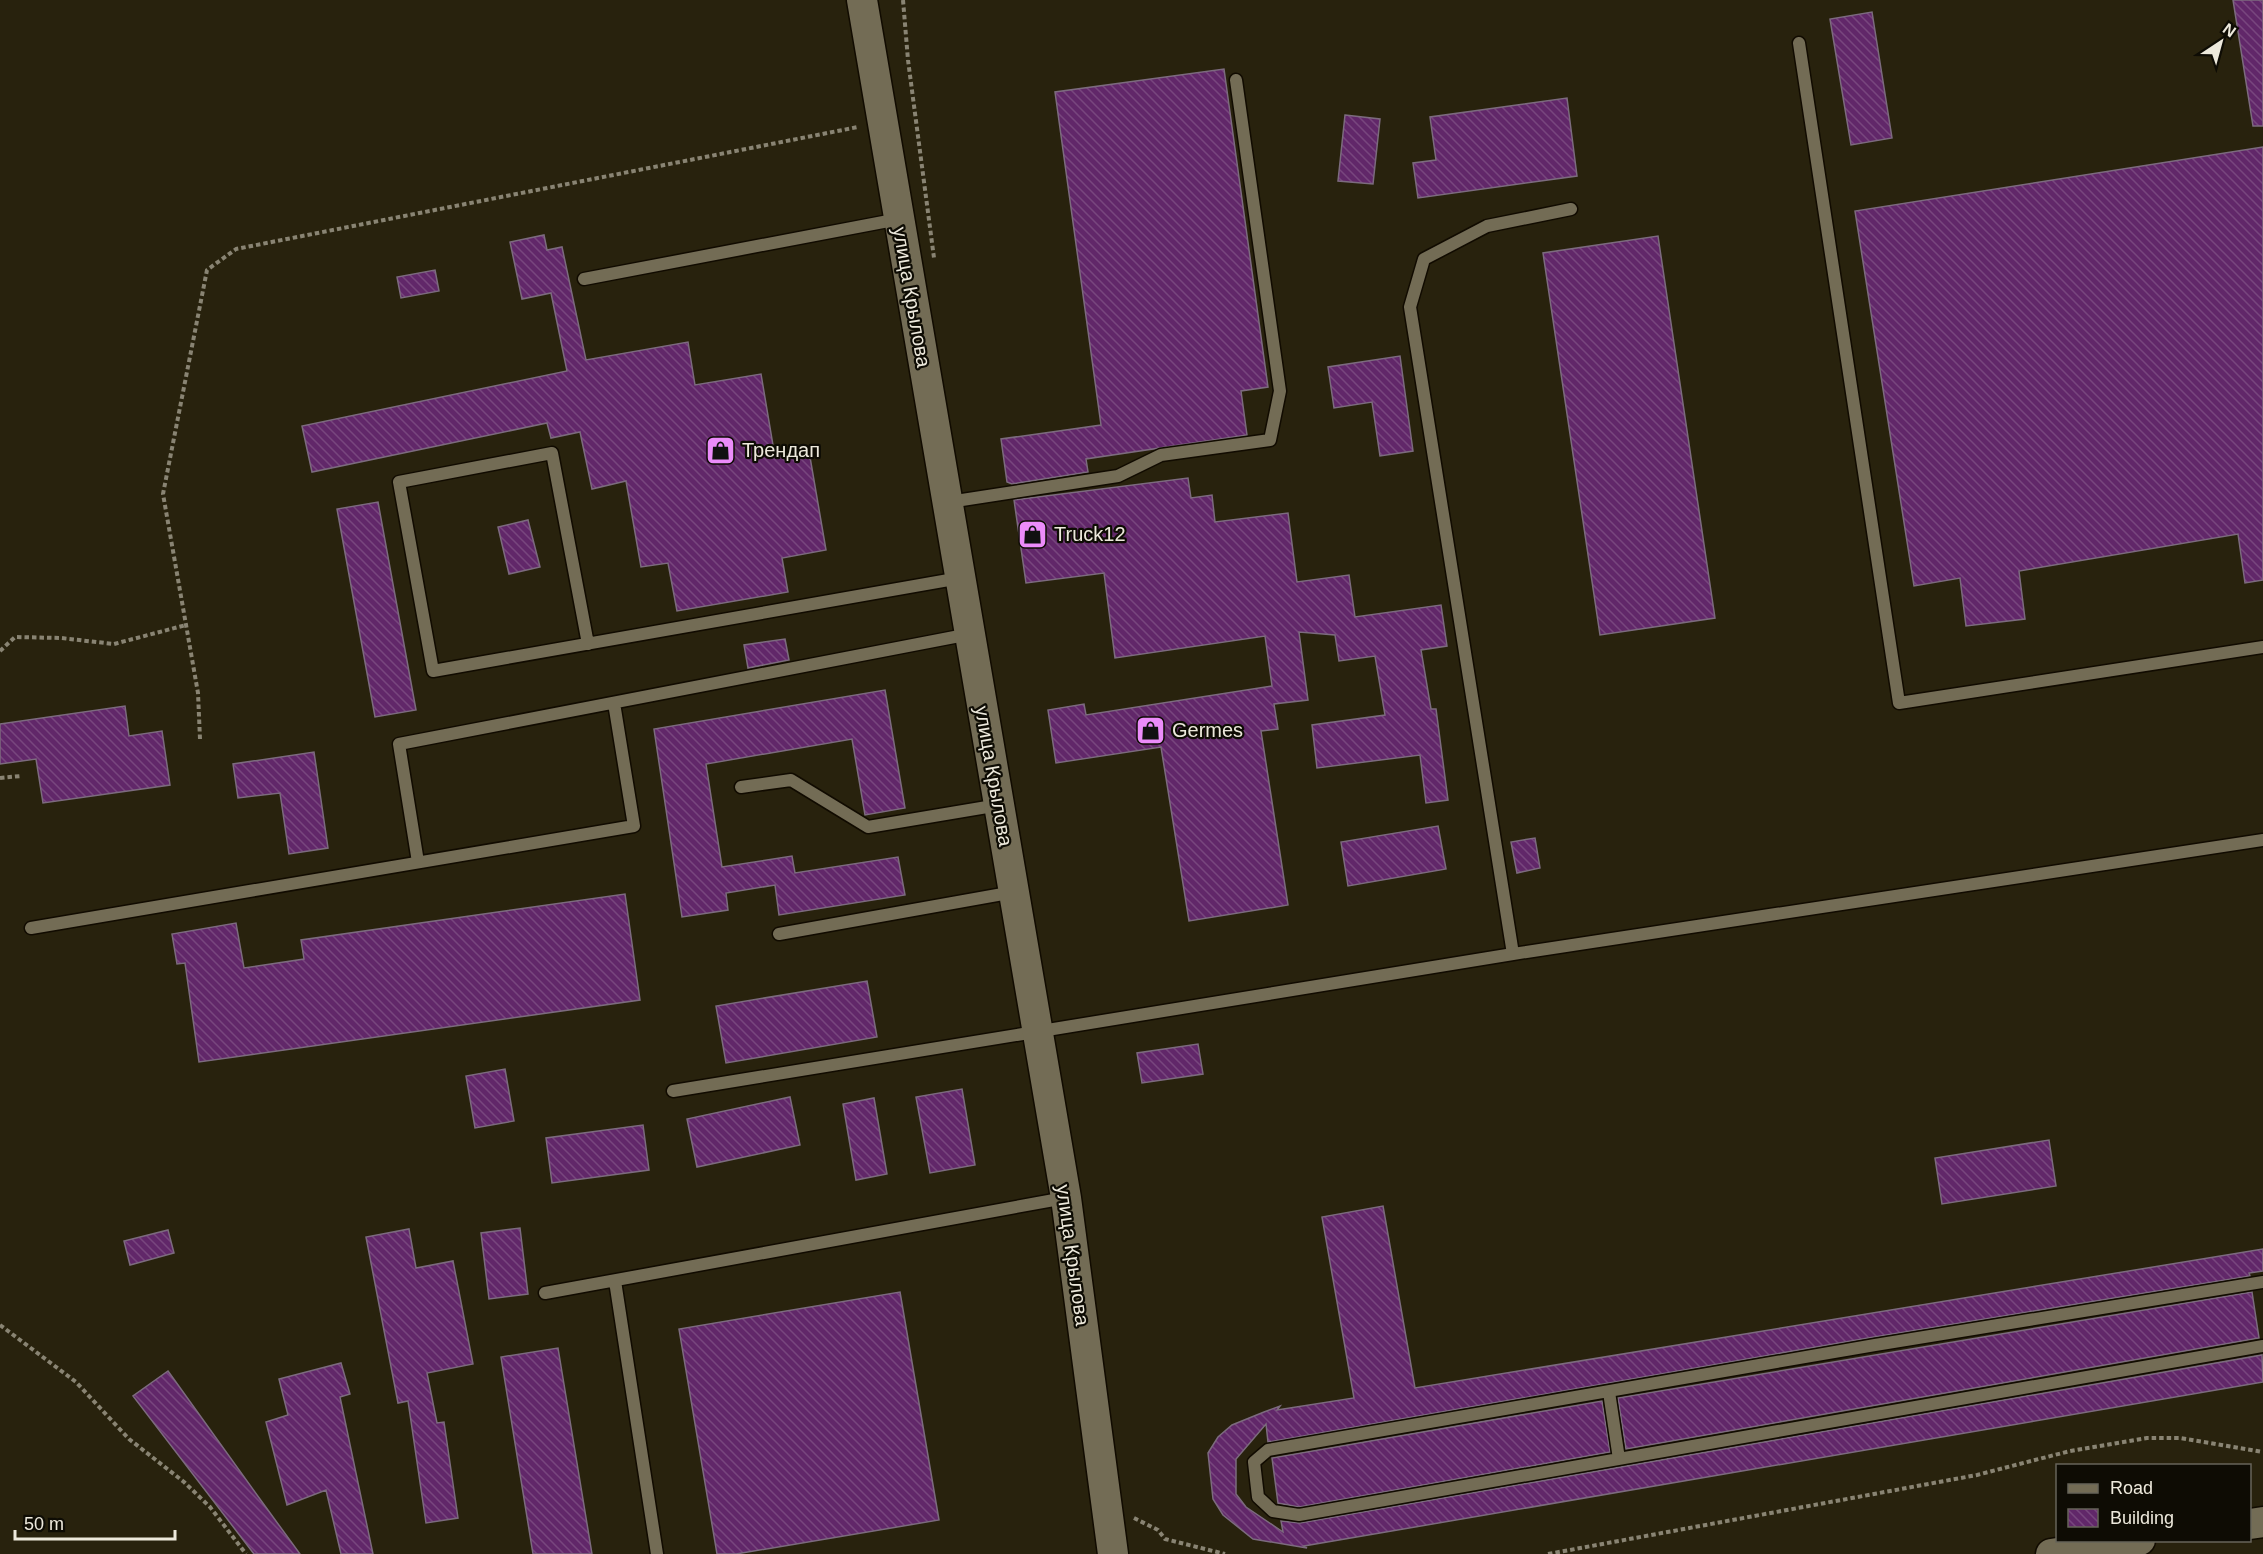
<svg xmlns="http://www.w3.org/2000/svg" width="2263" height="1554" viewBox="0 0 2263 1554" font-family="Helvetica,sans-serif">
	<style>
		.building { fill: url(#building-back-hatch); stroke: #7c6b7e; stroke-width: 1.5 }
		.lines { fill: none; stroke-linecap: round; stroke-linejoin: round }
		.service-casing { stroke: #110b00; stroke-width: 15 }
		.tertiary-casing { stroke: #110b00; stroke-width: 33 }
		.path { stroke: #898473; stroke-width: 4; stroke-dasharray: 4.5 3; stroke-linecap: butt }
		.service { stroke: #736c55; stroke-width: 12 }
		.tertiary { stroke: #736c55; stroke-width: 30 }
		.labels { text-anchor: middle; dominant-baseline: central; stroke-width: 4.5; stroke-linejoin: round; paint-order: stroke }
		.street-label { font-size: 20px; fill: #ede9dc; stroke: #0e0c04 }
		.poi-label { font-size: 20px; fill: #ede9dc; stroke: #0e0c04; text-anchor: start }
	</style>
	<defs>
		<pattern id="building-back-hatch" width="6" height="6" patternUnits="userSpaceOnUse" patternTransform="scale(1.5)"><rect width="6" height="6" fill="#612769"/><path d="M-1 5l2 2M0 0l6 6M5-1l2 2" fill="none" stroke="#78467e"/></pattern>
	</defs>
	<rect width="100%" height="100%" fill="#28220d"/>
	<path class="building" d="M2233,0H2263V126H2253Z
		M1872,12L1892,138L1851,145L1830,19Z
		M1224,69L1268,387L1241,391L1247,435L1086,459L1088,472L1012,484L1007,482L1001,439L1101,425L1055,92Z
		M1567,98L1577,176L1418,198L1413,163L1436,160L1430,117Z
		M1345,115L1380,119L1373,184L1338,181Z
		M2263,147V580L2245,583L2238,534L2019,571L2025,619L1966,626L1960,578L1914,586L1855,211Z
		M544,235L547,250L562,247L586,360L688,342L695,385L761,374L775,457L809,451L826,550L782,558L788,592L677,611L668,563L641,567L626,481L592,489L580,432L551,438L547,423L312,472L302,426L567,371L551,293L522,299L510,242Z
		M1658,236L1715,618L1600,635L1543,253Z
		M435,270L439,291L401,298L397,277Z
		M1400,356L1413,451L1380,456L1372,402L1334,408L1328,367Z
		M1188,478L1191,498L1212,495L1215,522L1288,513L1297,582L1349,575L1355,617L1441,605L1447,646L1421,650L1431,709H1436L1448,800L1426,803L1420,755L1317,768L1312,725L1385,715L1375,656L1339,661L1335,635L1299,632L1308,700L1274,704L1278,729L1261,731L1288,905L1189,921L1161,747L1056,763L1048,710L1084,704L1086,715L1272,686L1265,636L1115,658L1104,573L1026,583L1014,500Z
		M378,502L416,710L375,717L337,509Z
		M528,520L540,567L509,574L498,527Z
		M785,639L789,660L748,668L744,645Z
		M885,690L905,808L865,815L852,739L706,764L722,867L792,856L795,873L898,857L905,895L779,915L775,885L726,893L728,910L682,917L654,729Z
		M125,706L129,736L162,731L170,785L43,803L36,759L0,764V724Z
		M314,752L328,848L289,854L280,793L238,798L233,764Z
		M1438,826L1446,869L1348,886L1341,842Z
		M1535,838L1540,868L1517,873L1511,842Z
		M625,894L640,1000L199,1062L185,963L177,964L172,934L236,923L244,968L304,959L301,940Z
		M867,981L877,1037L726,1063L716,1006Z
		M1198,1044L1203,1074L1142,1083L1137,1053Z
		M505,1069L514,1121L475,1128L466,1076Z
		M962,1089L975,1165L930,1173L916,1097Z
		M790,1097L800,1145L697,1167L687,1119Z
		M874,1098L887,1174L856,1180L843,1104Z
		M643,1125L649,1170L552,1183L546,1138Z
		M2049,1140L2056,1186L1942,1204L1935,1158Z
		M1383,1206L1415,1388L2263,1249V1271L2249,1273L2250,1276L1874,1337L1268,1442L1266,1424L1236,1459V1494L1246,1507L1283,1532L1281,1521L1300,1523L2262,1355L2263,1382L1304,1546L1307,1548L1253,1539L1223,1515L1213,1499L1208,1453L1218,1437L1232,1425L1264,1412L1280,1406L1277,1410L1354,1398L1322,1217Z
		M520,1228L528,1294L489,1299L481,1233Z
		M409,1229L416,1268L453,1261L473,1364L427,1373L437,1423L444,1422L458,1518L426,1523L408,1401L398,1403L366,1237Z
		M168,1230L174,1253L130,1265L124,1241Z
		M900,1292L939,1520L736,1554H717L679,1329Z
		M2252,1292L2259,1338L1626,1449L1618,1398Z
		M558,1348L592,1554H533L501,1357Z
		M341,1363L350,1394L340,1397L373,1554H341L326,1490L287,1505L266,1422L288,1415L279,1379Z
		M168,1371L265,1506L300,1554H254L133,1396Z
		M1602,1401L1610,1452L1299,1507L1278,1503L1272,1458Z"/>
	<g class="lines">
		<defs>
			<path id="service" d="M1799,43L1899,703L2263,647
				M584,279L899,219
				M949,502L1118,476L1161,455L1270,440L1280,391L1236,80
				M588,644L552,453L399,482L433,671L960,578
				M741,787L791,780L868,827L999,805
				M418,862L399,744L970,634
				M31,928L634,826L614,703
				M779,934L1014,892
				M1513,954L2263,840
				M673,1091L1513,954L1410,307L1424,259L1487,226L1571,209
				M615,1281L657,1554
				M2263,1282L1875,1345L1268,1450L1254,1462L1258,1497L1273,1511L1299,1515L2263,1346
				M545,1293L1065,1198
				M1609,1392L1619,1459"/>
			<path id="tertiary" d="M862,0L1066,1198L1113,1554
				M2250,1524L2263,1522
				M2051,1554L2140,1540"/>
		</defs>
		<use href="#service" class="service-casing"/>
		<use href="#tertiary" class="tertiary-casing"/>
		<path class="path" d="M903,0L908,60L934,258
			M0,651L15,637L61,638L114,644L186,625
			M200,739L198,693L163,494L207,270L236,249L858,127
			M0,778L21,776
			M0,1325L76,1382L129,1439L184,1482L210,1507L246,1554
			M1134,1518L1158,1530L1165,1539L1225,1554
			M1548,1554L1977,1475L2070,1451L2147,1438H2180L2263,1452"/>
		<use href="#service" class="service"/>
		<use href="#tertiary" class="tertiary"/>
	</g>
	<defs>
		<symbol id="shop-square" viewBox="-11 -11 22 22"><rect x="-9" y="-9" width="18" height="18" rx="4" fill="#ec8cfa" stroke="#0e0c04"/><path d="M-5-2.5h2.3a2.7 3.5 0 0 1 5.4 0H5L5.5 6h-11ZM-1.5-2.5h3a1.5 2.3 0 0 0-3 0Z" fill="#111"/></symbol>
	</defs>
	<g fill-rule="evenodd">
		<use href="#shop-square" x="704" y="434" width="33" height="33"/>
		<use href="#shop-square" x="1016" y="518" width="33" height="33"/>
		<use href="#shop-square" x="1134" y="714" width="33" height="33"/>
	</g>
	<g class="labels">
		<g class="street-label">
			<text transform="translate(912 297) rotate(80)">улица Крылова</text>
			<text transform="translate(994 776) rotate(80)">улица Крылова</text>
			<text transform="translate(1073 1255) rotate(82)">улица Крылова</text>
		</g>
		<g class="poi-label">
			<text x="742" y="450">Трендап</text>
			<text x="1054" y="534">Truck12</text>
			<text x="1172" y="730">Germes</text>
		</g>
	</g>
	<rect x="2056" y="1464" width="195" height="78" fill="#0e0c04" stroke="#67645a" stroke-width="1.5"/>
	<rect x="2068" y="1484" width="30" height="9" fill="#736c55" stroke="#67645a" stroke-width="1.5"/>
	<text x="2110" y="1494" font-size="18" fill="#ede9dc">Road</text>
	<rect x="2068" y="1509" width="30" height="18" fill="url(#building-back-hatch)" stroke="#67645a" stroke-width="1.5"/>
	<text x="2110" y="1524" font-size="18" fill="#ede9dc">Building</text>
	<g transform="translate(2221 42) rotate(36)" stroke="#0e0c04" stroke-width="4.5" paint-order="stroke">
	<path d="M0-4.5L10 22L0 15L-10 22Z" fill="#ede9dc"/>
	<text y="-9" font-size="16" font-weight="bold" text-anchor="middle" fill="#ede9dc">N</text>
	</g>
	<path d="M15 1530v9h160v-9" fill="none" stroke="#ede9dc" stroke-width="3"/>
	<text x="24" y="1530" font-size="18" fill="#ede9dc" stroke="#0e0c04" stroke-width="4.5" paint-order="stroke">50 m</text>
</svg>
